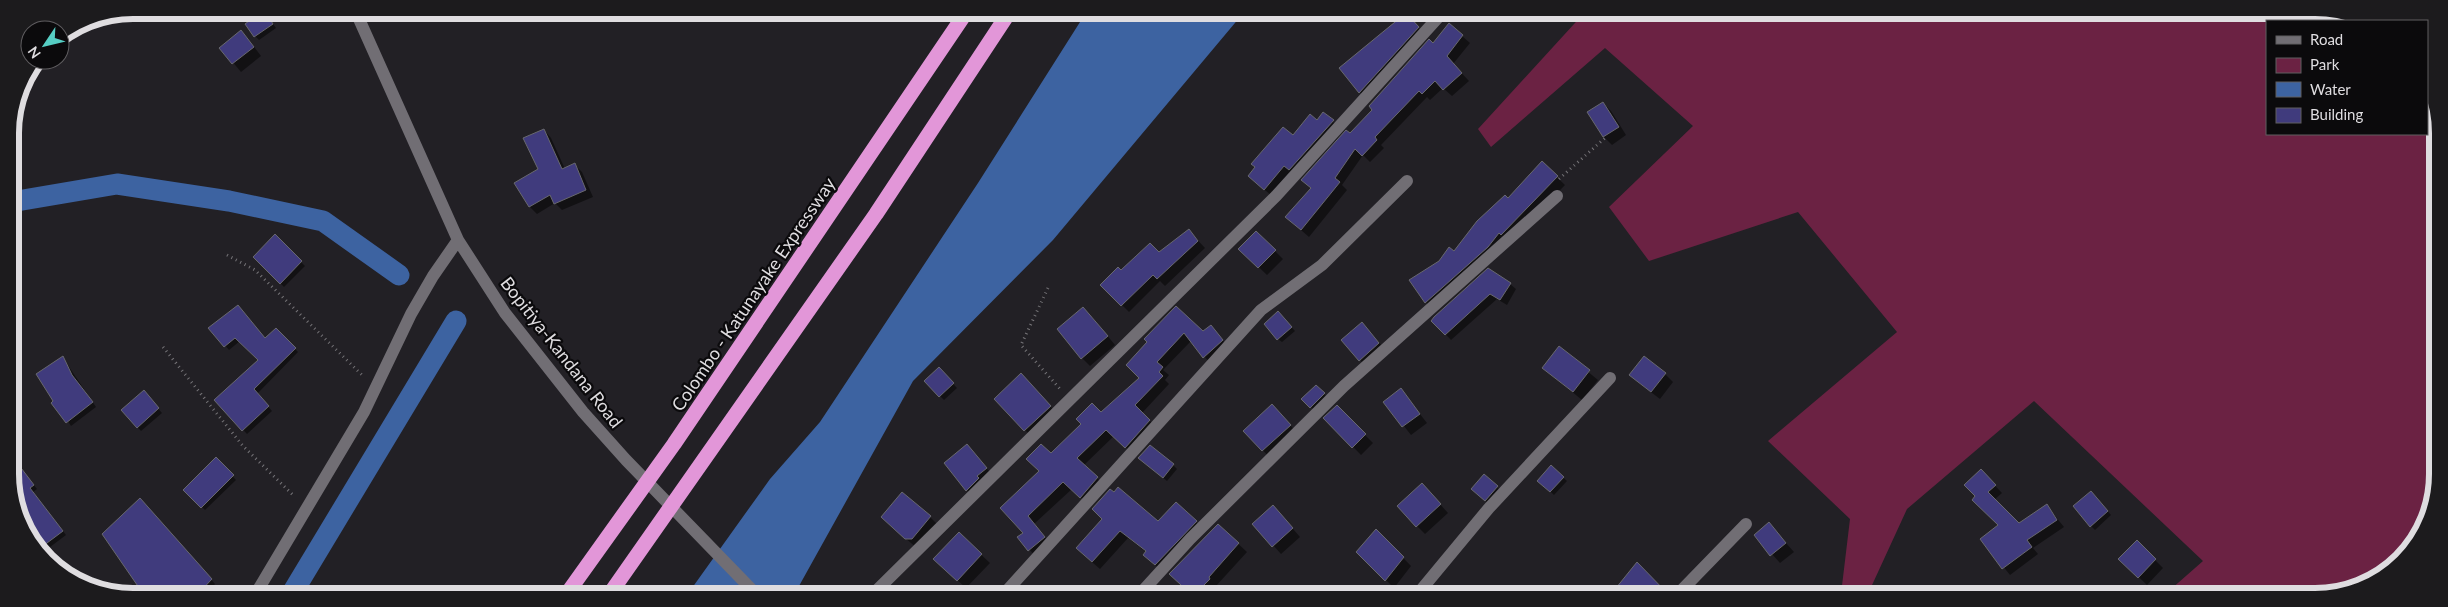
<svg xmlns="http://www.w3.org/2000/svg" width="2448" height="607" viewBox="0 0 2448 607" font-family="Lato,sans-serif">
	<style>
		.green { fill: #6b2243 }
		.water { fill: #3d63a1 }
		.shadow { fill: #0007 }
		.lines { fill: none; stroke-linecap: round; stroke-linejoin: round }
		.canal { stroke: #3d63a1; stroke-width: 21 }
		.building { fill: #403b7d; stroke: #68686e }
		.path { stroke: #767478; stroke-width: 3; stroke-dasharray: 1 4; stroke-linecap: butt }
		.minor { stroke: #716e74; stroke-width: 12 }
		.tertiary { stroke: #716e74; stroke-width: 12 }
		.motorway { stroke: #e296d8; stroke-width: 15 }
		.labels { text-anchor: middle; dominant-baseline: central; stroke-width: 4.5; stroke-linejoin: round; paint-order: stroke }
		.street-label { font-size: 18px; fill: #dfdde0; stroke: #0b0a0c }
		.rim { fill: none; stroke: #dfdde0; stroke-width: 6 }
	</style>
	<rect width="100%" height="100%" fill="#222025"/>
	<path class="green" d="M1585,12H2340L2356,21H2267V134H2427V92L2436,109V499L2421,536L2396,567L2362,588L2323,597H2162L2203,561L2034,401L1907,509L1867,596H1843L1841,594L1850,519L1768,441L1897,332L1798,212L1649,261L1609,207L1693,126L1605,48L1491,147L1478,129Z"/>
	<path class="water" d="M1087,11H1245L1053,240L913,381L794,595H687L770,479L820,422L978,183Z"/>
	<path class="shadow" d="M264,12L276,28L259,40L255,36Z
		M1413,22L1425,35L1366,99L1360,92Z
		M1462,36L1470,43L1453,64L1469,81L1452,96L1443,88L1430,100L1427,97L1381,145L1384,148L1370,162L1363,155L1342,185L1347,190L1309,237L1294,224L1312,188L1350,135L1433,45Z
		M249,40L261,56L241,72L221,48Z
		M1603,103L1611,111L1626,135L1612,145L1604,137Z
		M1323,114L1339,127L1271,195L1255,182L1293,137L1317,122Z
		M544,130L551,138L565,169L575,165L582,172L593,197L562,210L555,203L537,214L530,207L539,170Z
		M1542,163L1565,185L1510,242L1434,311L1426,302L1454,253Z
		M1189,231L1205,248L1165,286L1160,281L1129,312L1102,285L1121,272L1159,254Z
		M1256,232L1283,259L1267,275L1240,249Z
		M275,236L305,266L284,287L255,257Z
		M1510,284L1516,289L1507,305L1497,299L1451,340L1433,321Z
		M1176,308L1202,332L1211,326L1229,348L1211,364L1191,341L1163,370L1169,375L1165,380L1169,384L1142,413L1157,428L1133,454L1114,436L1084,465L1105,486L1088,504L1072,489L1034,524L1051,545L1037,558L1019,538L1024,533L1002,508L1041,471L1051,455L1140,378L1149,342Z
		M1278,313L1295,331L1282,342L1278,339Z
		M1092,317L1115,345L1090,366L1082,358Z
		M210,328L265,340L276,329L298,352L257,394L272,411L247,434L216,400L259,361L240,341L229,350Z
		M1370,332L1387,352L1368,369L1343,340Z
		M1559,348L1598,380L1582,400L1543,368Z
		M63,358L96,407L71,426L55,401Z
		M939,369L957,388L944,400L925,381Z
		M1665,374L1673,382L1660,399L1639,383Z
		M1029,383L1058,415L1033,438L1025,430Z
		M1316,386L1328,398L1315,411L1303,399Z
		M1401,390L1427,423L1411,435L1385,402Z
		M147,396L162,413L141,431L122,410Z
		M1337,407L1373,443L1361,455L1325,418Z
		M1280,414L1298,434L1271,459L1245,431Z
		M967,445L994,477L975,498L967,490Z
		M216,459L236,480L205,510L185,490Z
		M15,461L37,489L33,492L66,535L42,553L12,499Z
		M1144,462L1173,465L1177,469L1167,481Z
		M1551,467L1567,481L1554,495L1543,484Z
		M1981,471L2002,493L1994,500L2019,524L2047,506L2064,527L2033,548L2038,554L2010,575L1981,539L1999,525L1977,496Z
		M1484,476L1501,491L1489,504L1477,493Z
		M1430,493L1448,513L1425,534L1417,526Z
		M1114,494L1158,523L1196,522L1203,529L1163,572L1144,555L1146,552L1128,538L1100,569L1085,556Z
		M2095,497L2111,515L2095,530L2091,526Z
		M144,504L215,584L205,595H145Z
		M1281,515L1300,537L1281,554L1254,524Z
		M930,517L938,525L918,549L890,525Z
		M1769,524L1794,552L1780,563L1755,535Z
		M1218,525L1247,552L1216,586L1218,588L1211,596H1194L1179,582Z
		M1376,530L1411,566L1394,588L1358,552Z
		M959,534L990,563L966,588L943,567Z
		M2137,542L2163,568L2147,585L2120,559Z
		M1025,590L1032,595H1021Z
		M1957,592L1961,596H1951Z"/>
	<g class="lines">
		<path class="canal" d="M11,202L117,184L229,201L323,221L399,275
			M291,595L456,321"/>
	</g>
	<path class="building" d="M264,10L273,24L254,37L245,24Z
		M1406,13L1419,27L1359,93L1339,68Z
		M1449,23L1463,35L1447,56L1462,73L1443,90L1435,81L1422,94L1419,91L1375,137L1377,140L1362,156L1355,149L1335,178L1340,182L1301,230L1285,217L1311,188L1301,180L1346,130L1350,133L1372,110L1369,106L1429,39L1433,43Z
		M241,30L254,47L232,64L219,48Z
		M1603,102L1619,127L1603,137L1587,112Z
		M1323,112L1334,120L1289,170L1284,166L1264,190L1248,176L1255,167L1251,164L1283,127L1293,135L1310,114L1317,120Z
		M544,129L562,169L575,163L586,190L554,204L550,195L529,207L514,183L538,169L523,138Z
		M1542,161L1558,176L1501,235L1499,233L1488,247L1425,303L1409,280L1439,261L1449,247L1454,251L1477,221L1505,195L1508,198Z
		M1189,229L1198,241L1157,279L1153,275L1121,306L1100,285L1118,267L1121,270L1150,243L1159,252Z
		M1256,231L1276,250L1258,268L1238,249Z
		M275,234L302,261L280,284L253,257Z
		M1488,268L1511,283L1500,300L1490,294L1445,335L1431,321L1434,317Z
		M238,305L265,338L276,328L296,348L254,389L269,406L242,431L214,400L258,360L235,338L224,347L208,328Z
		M1176,306L1203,331L1211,325L1223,340L1203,358L1184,333L1157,362L1163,367L1159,372L1163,376L1135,405L1150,420L1125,448L1106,430L1077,458L1098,477L1080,498L1063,482L1028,516L1045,537L1028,551L1017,537L1023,533L1000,508L1039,471L1026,459L1041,444L1051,453L1081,424L1076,419L1092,403L1101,412L1139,378L1126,365L1147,342L1144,339Z
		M1083,307L1108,336L1081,359L1057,329Z
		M1278,311L1292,327L1277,340L1264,324Z
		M1362,322L1379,343L1359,361L1341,340Z
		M1559,346L1590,370L1573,392L1542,368Z
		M63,356L72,375L93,402L66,423L51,403L53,401L36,374Z
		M1644,356L1666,373L1651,392L1629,375Z
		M939,367L954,383L939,397L924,381Z
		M1021,373L1051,406L1024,431L994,399Z
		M1316,385L1325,393L1310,408L1301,399Z
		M1401,388L1420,414L1402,427L1383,402Z
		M144,390L159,408L137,428L121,410Z
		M1272,404L1291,425L1262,451L1243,431Z
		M1337,405L1366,434L1352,448L1323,418Z
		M967,444L987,468L977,476L979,478L966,491L944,463Z
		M1150,445L1174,464L1163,478L1138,458Z
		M12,456L34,485L30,488L63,531L39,549L22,516L26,513L12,499Z
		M216,457L234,475L201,508L183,490Z
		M1551,465L1564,477L1550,492L1537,481Z
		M1981,469L1996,485L1988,492L2019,523L2047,504L2057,520L2027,540L2032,547L2002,569L1980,539L1998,525L1972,500L1975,496L1964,485Z
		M1484,474L1498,486L1485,501L1471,489Z
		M1422,483L1441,504L1416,527L1397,506Z
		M1118,487L1158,521L1176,502L1197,521L1155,565L1143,555L1146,551L1120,531L1092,562L1076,548L1102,519L1092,509L1110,489L1114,492Z
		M2091,491L2108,511L2090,527L2073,506Z
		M902,492L931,516L912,539H905L881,517Z
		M140,498L212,579L197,595H144L102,534Z
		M1273,505L1293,528L1272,547L1252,524Z
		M1769,522L1786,543L1770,556L1754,535Z
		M1218,524L1239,543L1209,577L1210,579L1193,596L1169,574Z
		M1376,529L1404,557L1385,581L1356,552Z
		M959,532L982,554L957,581L933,559Z
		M2137,540L2156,559L2138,578L2118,559Z
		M1637,562L1668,594V596H1623L1616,588Z"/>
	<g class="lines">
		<path class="path" d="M1559,179L1606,137
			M227,255L255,270L364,377
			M1048,288L1021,345L1060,389
			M163,347L243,446L294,496"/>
		<path class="minor" d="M813,595L823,592L832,595
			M872,595L1276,196L1444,11
			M1003,595L1261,310L1322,265L1407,181
			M1138,596L1190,539L1344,386L1557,196
			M1416,596L1489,508L1610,378
			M1676,596L1746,524
			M2010,596H2011"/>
		<path class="tertiary" d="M355,10L458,240L505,313L583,412L626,460L757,595
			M255,595L364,412L411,314L433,276L458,240"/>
		<path class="motorway" d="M566,595L674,444L967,11
			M609,595L876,214L1010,11"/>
	</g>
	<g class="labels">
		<g class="street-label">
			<text transform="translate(753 294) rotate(-56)">Colombo - Katunayake Expressway</text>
			<text transform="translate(562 352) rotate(52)">Bopitiya-Kandana Road</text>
		</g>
	</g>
	<path d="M0 0H2448V607H0ZM133 19H2315A114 114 0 0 1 2429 133V474A114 114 0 0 1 2315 588H133A114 114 0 0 1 19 474V133A114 114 0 0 1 133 19Z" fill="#1c1b1d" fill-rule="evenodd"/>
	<path class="rim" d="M133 19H2315A114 114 0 0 1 2429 133V474A114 114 0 0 1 2315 588H133A114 114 0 0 1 19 474V133A114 114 0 0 1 133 19Z"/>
	<rect x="2266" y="20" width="162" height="115" fill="#0b0a0c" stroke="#605e61"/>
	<rect x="2276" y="36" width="25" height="8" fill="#716e74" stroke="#605e61"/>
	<text x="2310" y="45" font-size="15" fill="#dfdde0">Road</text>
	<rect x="2276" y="58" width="25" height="15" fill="#6b2243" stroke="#605e61"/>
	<text x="2310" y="70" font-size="15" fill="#dfdde0">Park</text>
	<rect x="2276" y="82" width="25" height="15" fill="#3d63a1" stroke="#605e61"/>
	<text x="2310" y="95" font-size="15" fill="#dfdde0">Water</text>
	<rect x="2276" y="108" width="25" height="15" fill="#403b7d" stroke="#605e61"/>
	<text x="2310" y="120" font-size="15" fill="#dfdde0">Building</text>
	<g transform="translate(45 45) rotate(235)"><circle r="24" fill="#0b0a0c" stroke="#605e61"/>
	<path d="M0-4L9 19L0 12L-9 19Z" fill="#56cec4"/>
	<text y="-8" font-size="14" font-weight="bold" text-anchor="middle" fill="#dfdde0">N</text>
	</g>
</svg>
